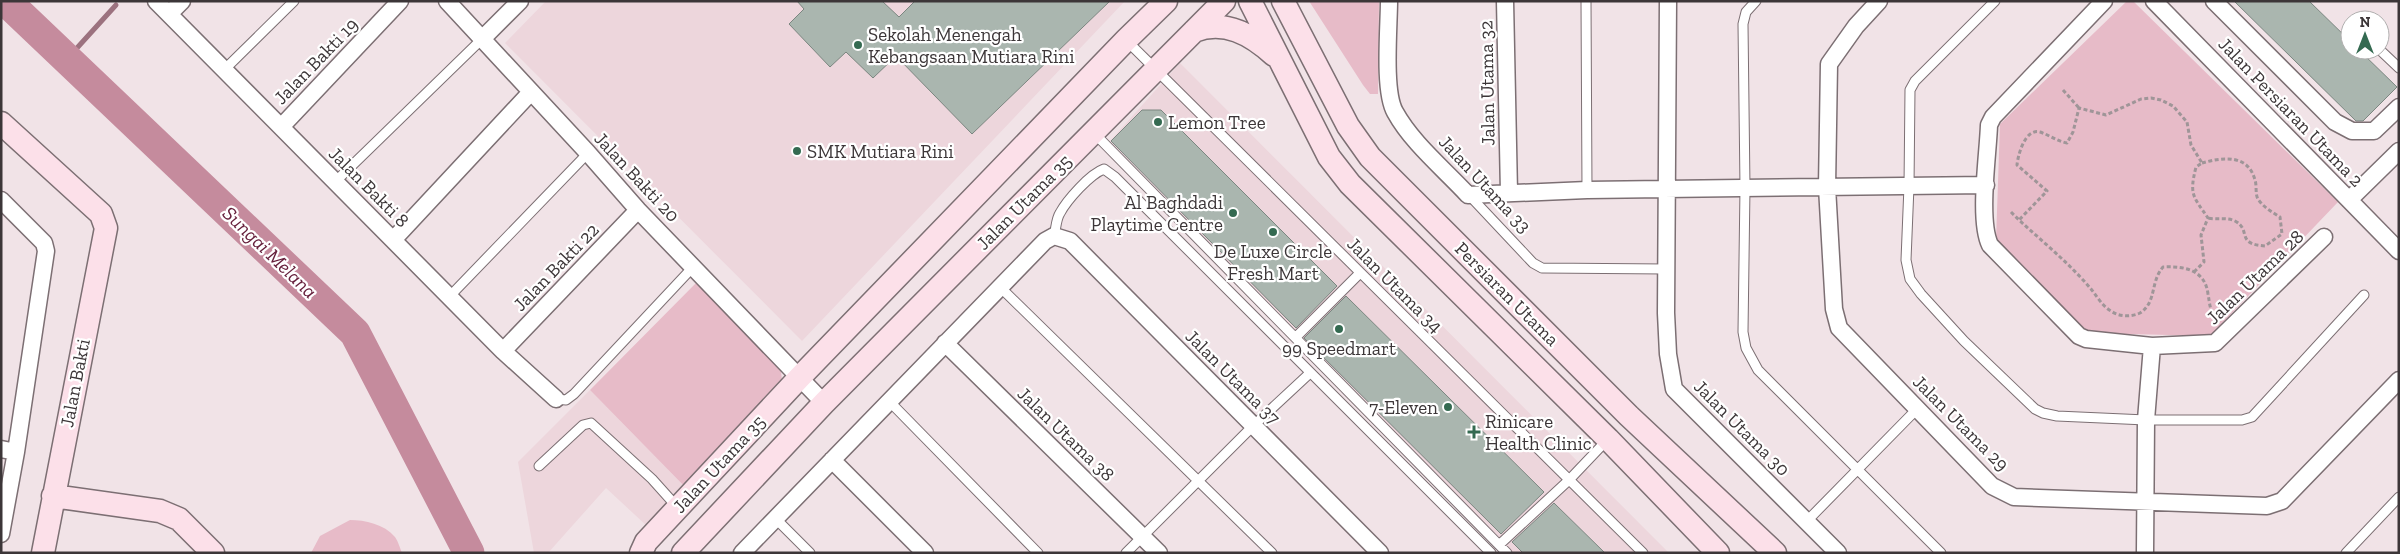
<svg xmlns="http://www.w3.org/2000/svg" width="2400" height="554" viewBox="0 0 2400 554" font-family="'Zilla Slab',serif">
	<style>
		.built { fill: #edd6dc }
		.green { fill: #e7bbc8 }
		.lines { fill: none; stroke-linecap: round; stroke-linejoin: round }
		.stream { stroke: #9c727f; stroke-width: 5 }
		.river { stroke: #c58b9d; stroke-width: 31 }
		.building { fill: #aab6af; stroke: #7b8680 }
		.lane-casing { stroke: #7c6f73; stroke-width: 11 }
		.street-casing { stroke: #7c6f73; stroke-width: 19 }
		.secondary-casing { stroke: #7c6f73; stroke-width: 25 }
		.path { stroke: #9f9598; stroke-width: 3; stroke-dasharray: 4 2.5; stroke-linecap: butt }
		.lane { stroke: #fff; stroke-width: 9 }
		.street { stroke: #fff; stroke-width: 16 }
		.secondary { stroke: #fce0e9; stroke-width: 22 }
		.poi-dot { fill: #346a51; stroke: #fff; stroke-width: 2 }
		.labels { text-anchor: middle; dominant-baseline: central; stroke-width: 4.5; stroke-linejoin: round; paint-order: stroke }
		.poi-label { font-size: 19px; fill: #3c3638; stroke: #fff; text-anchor: start }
		.street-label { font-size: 19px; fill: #3c3638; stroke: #fff }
		.water-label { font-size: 20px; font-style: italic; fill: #66203c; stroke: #fff }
	</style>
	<rect width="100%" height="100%" fill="#f1e3e7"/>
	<path class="built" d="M546,1H1125L802,341L505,43Z
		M1180,63L1669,553H1512L1110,141Z
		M590,390L686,488L648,527L606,488L548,553H534L518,462Z"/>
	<path class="green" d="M1309,1H1379L1378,94H1370L1363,85Z
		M2127,1H2133L2338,202L2210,336L2089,333L1996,240L2000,124Z
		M697,282L781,371L782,381L686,488L590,390Z
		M350,520C365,520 384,524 395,537C398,541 400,548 402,553H311L320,536Z"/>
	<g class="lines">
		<path class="stream" d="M67,59L116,5"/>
		<path class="river" d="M6,1L355,333L469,553"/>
	</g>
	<path class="building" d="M797,1H882L899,17L915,1H1110L972,134L896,56L873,78L846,52L830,67L789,24L804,9Z
		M2234,1H2309L2350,41V50H2359L2397,87L2363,121H2356Z
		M1142,110H1161L1337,286L1296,328L1111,141Z
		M1346,296L1544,492L1501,534L1304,338Z
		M1554,503L1605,553H1523L1512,542Z"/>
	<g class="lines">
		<defs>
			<path id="lane" d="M1586,1L1587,190
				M1756,1L1746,12L1743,24L1745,188L1743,332L1746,348L1758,370L1941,553
				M1995,1L1915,81L1910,90L1909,186L1906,260L1910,279L1921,294L1964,341L2035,409L2043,413L2057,416L2146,420H2242L2252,417L2364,295
				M1126,40L1643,553
				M2380,50L2399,68
				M224,70L294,1
				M1094,133L1507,553
				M335,182L482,39
				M1469,195L1533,263L1542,268L1666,269
				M1054,236C1056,229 1056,219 1060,213C1067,200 1090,174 1104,169L1115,177L1491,553
				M1000,287L1272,553
				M450,296L588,153
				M1296,337L1360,273
				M556,399L566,400L574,394L694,266
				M889,401L1038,553
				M539,466L583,425L591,423L652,479L678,508
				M775,518L810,553
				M1806,522L1917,409
				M1499,545L1569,480L1608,439
				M1126,553L1253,426L1310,373
				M2346,553L2399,497"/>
			<path id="street" d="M156,1L503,351L556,399
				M447,1L588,153L638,210L824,403
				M1389,1C1389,27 1383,91 1395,112C1412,143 1444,169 1468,195L1587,190L1986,185
				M1505,1L1509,193
				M1668,1L1666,313L1668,354L1674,389L1838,553
				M1879,1L1856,26L1829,64L1827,187L1834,309L1839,328L1992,486L2014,497L2267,506L2282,501L2399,380
				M2104,1L1993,117L1989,125C1988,155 1978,220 1990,245L2079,336L2086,339L2152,346L2215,343L2324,237
				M2154,1L2399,251
				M2214,1L2335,122L2352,131H2374L2399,107
				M169,14L182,1
				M482,39L520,1
				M281,127L400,1
				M1,200L44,243L46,251L16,452L1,534
				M2349,200L2399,151
				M393,240L531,92
				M945,343L1159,553
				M503,351L638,210
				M1,449L16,452
				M832,460L925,553
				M742,553L1045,241L1054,236L1070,241L1380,553
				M2145,553L2146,420L2152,346"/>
			<path id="secondary" d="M1250,1L1329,157L1350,184L1608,439L1718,553
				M1283,1L1348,126L1370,157L1629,416L1775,553
				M1194,31C1224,19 1251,34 1274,55
				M1,123L101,214L106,228L43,553
				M53,496L160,511L179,519L213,553
				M641,553L646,542L800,377L1126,40L1166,1
				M683,553L824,403L1224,1"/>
		</defs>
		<use href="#lane" class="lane-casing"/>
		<use href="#street" class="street-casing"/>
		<use href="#secondary" class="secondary-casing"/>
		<path class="path" d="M2063,90L2079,108
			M2202,163C2223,157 2248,154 2255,180C2257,186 2255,194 2258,199C2263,207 2272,212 2280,217L2282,234L2265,246C2235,244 2252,230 2235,221C2227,217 2217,220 2208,218
			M2011,212L2019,220
			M2194,272L2204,262L2201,235L2208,218C2193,196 2189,195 2196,167L2202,163L2191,145L2187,122L2173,106L2161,100L2151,98L2141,99L2106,115L2079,108L2073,132L2067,143C2057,141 2049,135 2040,132C2025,128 2018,155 2017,165L2047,191L2019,220C2043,242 2070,264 2091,289C2097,296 2102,306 2111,311C2119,317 2131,317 2140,313C2157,302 2150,282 2163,267C2183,266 2205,269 2208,294C2210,304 2209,311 2218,319"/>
		<use href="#lane" class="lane"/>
		<use href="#street" class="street"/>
		<use href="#secondary" class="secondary"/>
	</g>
	<g class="poi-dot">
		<circle cx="858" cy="45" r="5"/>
		<circle cx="1158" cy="122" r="5"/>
		<circle cx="797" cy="151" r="5"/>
		<circle cx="1233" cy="213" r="5"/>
		<circle cx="1273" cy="232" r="5"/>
		<circle cx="1339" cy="329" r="5"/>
		<circle cx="1448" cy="407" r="5"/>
		<path d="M1471.5 424.5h5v5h5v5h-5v5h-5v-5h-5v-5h5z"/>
	</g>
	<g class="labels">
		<g class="poi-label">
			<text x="868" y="34">Sekolah Menengah<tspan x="868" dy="22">Kebangsaan Mutiara Rini</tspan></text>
			<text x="1168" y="122">Lemon Tree</text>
			<text x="807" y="151">SMK Mutiara Rini</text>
			<text x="1223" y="202" text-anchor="end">Al Baghdadi<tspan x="1223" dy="22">Playtime Centre</tspan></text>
			<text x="1273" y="251" text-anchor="middle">De Luxe Circle<tspan x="1273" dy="22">Fresh Mart</tspan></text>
			<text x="1339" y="348" text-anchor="middle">99 Speedmart</text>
			<text x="1438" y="407" text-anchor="end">7-Eleven</text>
			<text x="1485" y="421">Rinicare<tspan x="1485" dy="22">Health Clinic</tspan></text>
		</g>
		<g class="street-label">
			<text transform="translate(316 61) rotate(-46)">Jalan Bakti 19</text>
			<text transform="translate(1487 83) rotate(-91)">Jalan Utama 32</text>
			<text transform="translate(2291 112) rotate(46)">Jalan Persiaran Utama 2</text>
			<text transform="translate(637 177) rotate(47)">Jalan Bakti 20</text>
			<text transform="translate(1485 184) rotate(47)">Jalan Utama 33</text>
			<text transform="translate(369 187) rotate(45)">Jalan Bakti 8</text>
			<text transform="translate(1024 202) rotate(-45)">Jalan Utama 35</text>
			<text transform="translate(556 267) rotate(-46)">Jalan Bakti 22</text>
			<text transform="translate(2255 277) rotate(-44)">Jalan Utama 28</text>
			<text transform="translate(1395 285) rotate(45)">Jalan Utama 34</text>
			<text transform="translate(1507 294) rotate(45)">Persiaran Utama</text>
			<text transform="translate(1233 377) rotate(45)">Jalan Utama 37</text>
			<text transform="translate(75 383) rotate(-79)">Jalan Bakti</text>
			<text transform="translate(1961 423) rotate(45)">Jalan Utama 29</text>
			<text transform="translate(1742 428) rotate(45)">Jalan Utama 30</text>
			<text transform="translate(1066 434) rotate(44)">Jalan Utama 38</text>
			<text transform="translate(719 464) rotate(-47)">Jalan Utama 35</text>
		</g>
		<g class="water-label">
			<text transform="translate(270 252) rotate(44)">Sungai Melana</text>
		</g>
	</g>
	<rect width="2400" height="554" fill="none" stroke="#3c3638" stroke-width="5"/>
	<g transform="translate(2365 35)"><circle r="24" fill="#ffffff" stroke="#b1afaf"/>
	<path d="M0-4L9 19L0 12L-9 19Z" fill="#346a51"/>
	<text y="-8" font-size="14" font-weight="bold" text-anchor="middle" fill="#3c3638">N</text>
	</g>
</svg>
